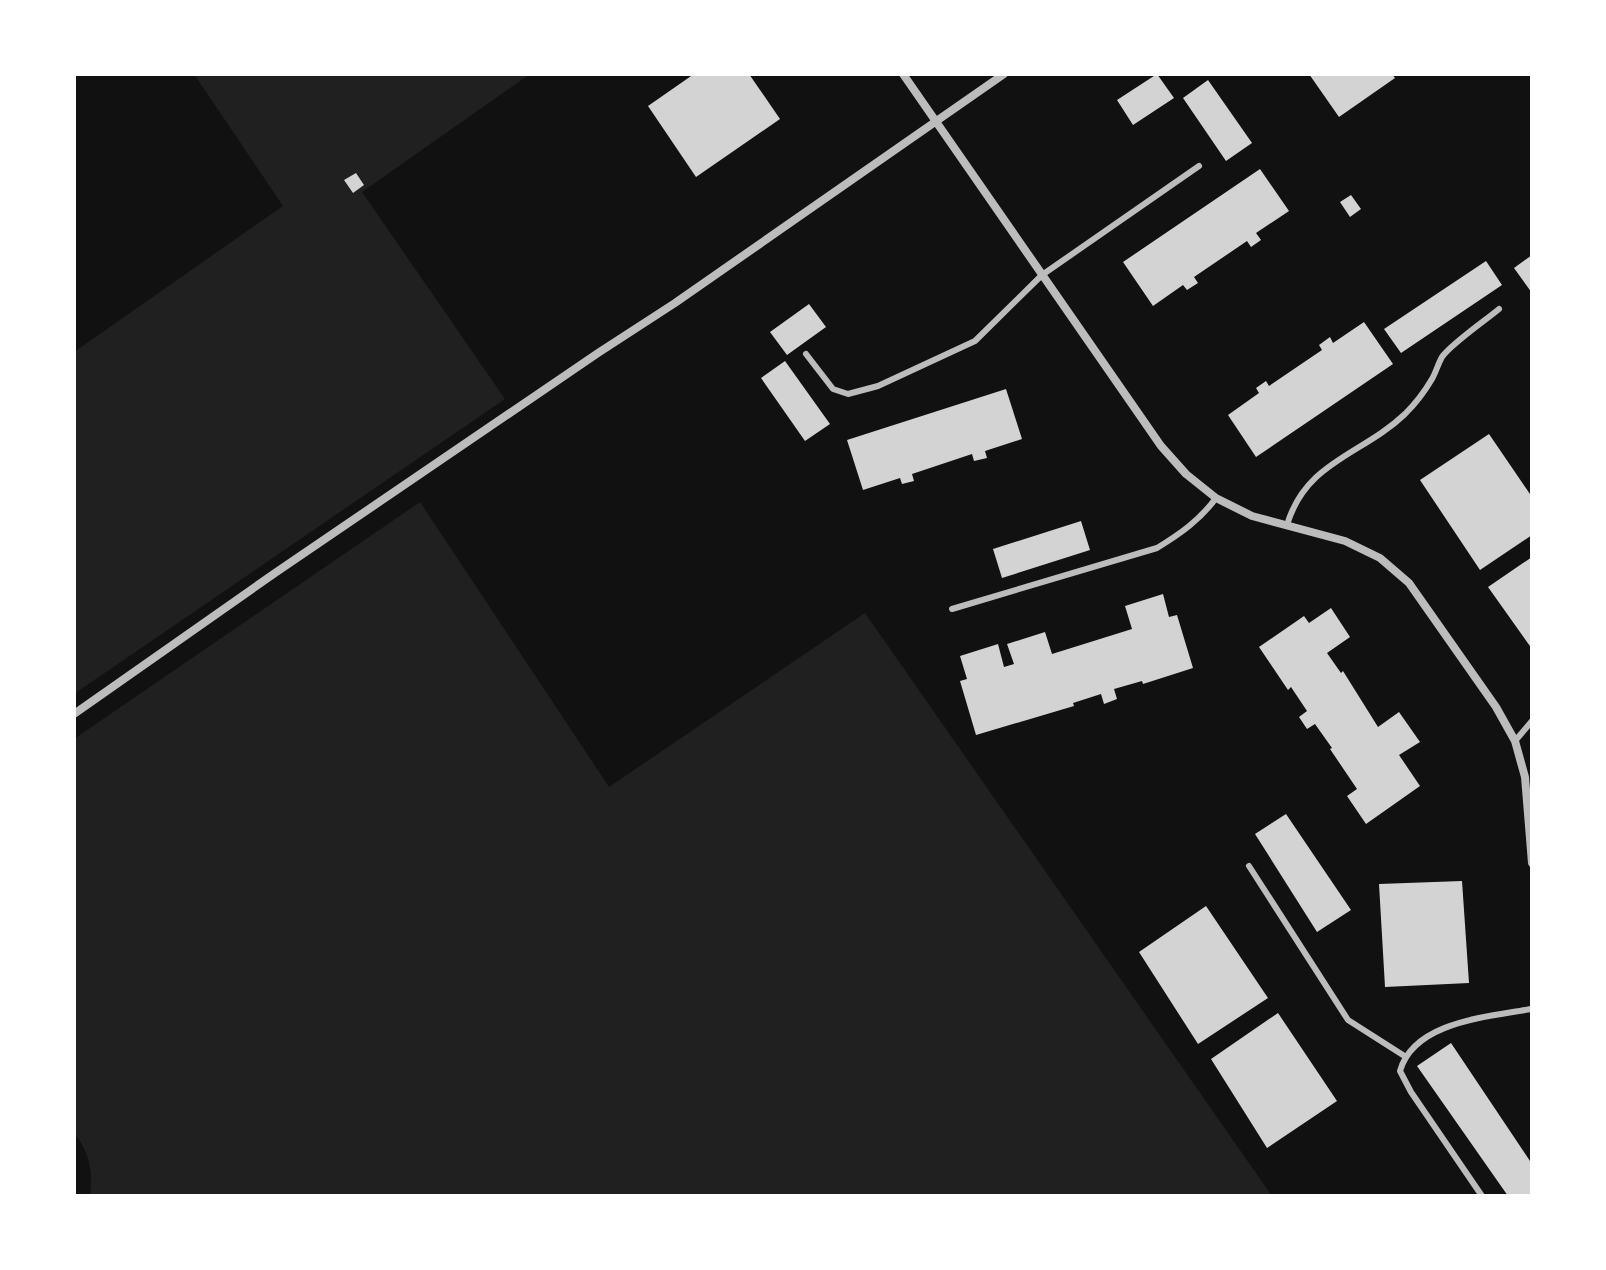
<svg xmlns="http://www.w3.org/2000/svg" width="1606" height="1270" viewBox="0 0 1606 1270" font-family="'Alegreya Sans',sans-serif">
	<style>
		.green { fill: #202020 }
		.building { fill: #d3d3d3 }
		.lines { fill: none; stroke-linecap: round; stroke-linejoin: round }
		.service { stroke: #bcbcbc; stroke-width: 6 }
		.minor { stroke: #bcbcbc; stroke-width: 8 }
	</style>
	<rect width="100%" height="100%" fill="#111"/>
	<path class="green" d="M194,74H530L362,192L505,399L74,694V352L283,206Z
		M420,502L609,787L865,613L1272,1196H90C93,1171 90,1153 74,1133V739Z"/>
	<path class="building" d="M694,74H749L780,119L696,177L648,106Z
		M1157,74L1174,98L1133,125L1117,100Z
		M1309,74H1392L1395,78L1339,117Z
		M1208,80L1252,143L1226,161L1183,98Z
		M1260,169L1289,211L1256,233L1261,240L1251,247L1247,241L1194,277L1198,283L1187,290L1183,285L1153,306L1123,262Z
		M356,173L364,185L353,193L344,180Z
		M1351,195L1361,209L1350,217L1340,202Z
		M1532,255V293L1514,268Z
		M1486,261L1502,285L1401,353L1384,329Z
		M809,304L826,327L787,355L770,332Z
		M1364,322L1393,364L1256,457L1228,415L1259,393L1256,388L1266,381L1269,386L1322,350L1319,345L1330,337L1333,343Z
		M785,361L830,424L805,441L761,378Z
		M1006,389L1022,439L985,451L987,458L974,461L972,454L912,474L914,481L902,484L900,478L863,490L847,440Z
		M1489,434L1532,497V535L1480,570L1420,480Z
		M1081,521L1090,550L1002,578L993,549Z
		M1532,557V649L1488,587Z
		M1163,594L1169,617L1177,615L1193,668L1143,684L1142,681L1114,689L1117,699L1104,704L1101,694L1073,703L1074,706L976,735L960,681L967,679L960,656L998,644L1004,667L1014,664L1007,644L1045,632L1052,654L1132,629L1125,606Z
		M1331,608L1350,637L1327,653L1341,673L1343,671L1378,727L1399,712L1420,742L1399,755L1420,786L1366,824L1347,796L1357,789L1330,749L1332,748L1315,724L1307,729L1299,717L1307,711L1291,687L1288,690L1259,647L1304,616L1309,623Z
		M1286,814L1351,910L1317,932L1255,834Z
		M1462,881L1469,983L1385,987L1379,884Z
		M1206,906L1268,998L1198,1044L1139,952Z
		M1278,1013L1337,1101L1267,1148L1211,1059Z
		M1451,1043L1532,1164V1196H1508L1417,1066Z"/>
	<g class="lines">
		<path class="service" d="M806,354L833,389L848,394L878,386L975,341L1042,275L1199,166
			M1287,525C1306,461 1362,455 1405,414C1415,404 1425,391 1432,379C1436,372 1438,364 1442,357C1451,344 1486,320 1499,309
			M952,609L1157,548C1180,534 1200,520 1216,498
			M1515,741L1532,721
			M1249,866L1348,1020L1406,1057
			M1482,1196L1411,1092L1400,1071C1414,1021 1489,1017 1531,1009"/>
		<path class="minor" d="M903,74L1161,446L1186,474L1216,498L1252,516L1345,541L1380,558L1409,583L1496,707L1515,741L1525,777L1532,863
			M74,714L275,573L598,353L675,303L1004,74"/>
	</g>
	<rect width="1606" height="1270" fill="none" stroke="#ffffff" stroke-width="152"/>
</svg>
